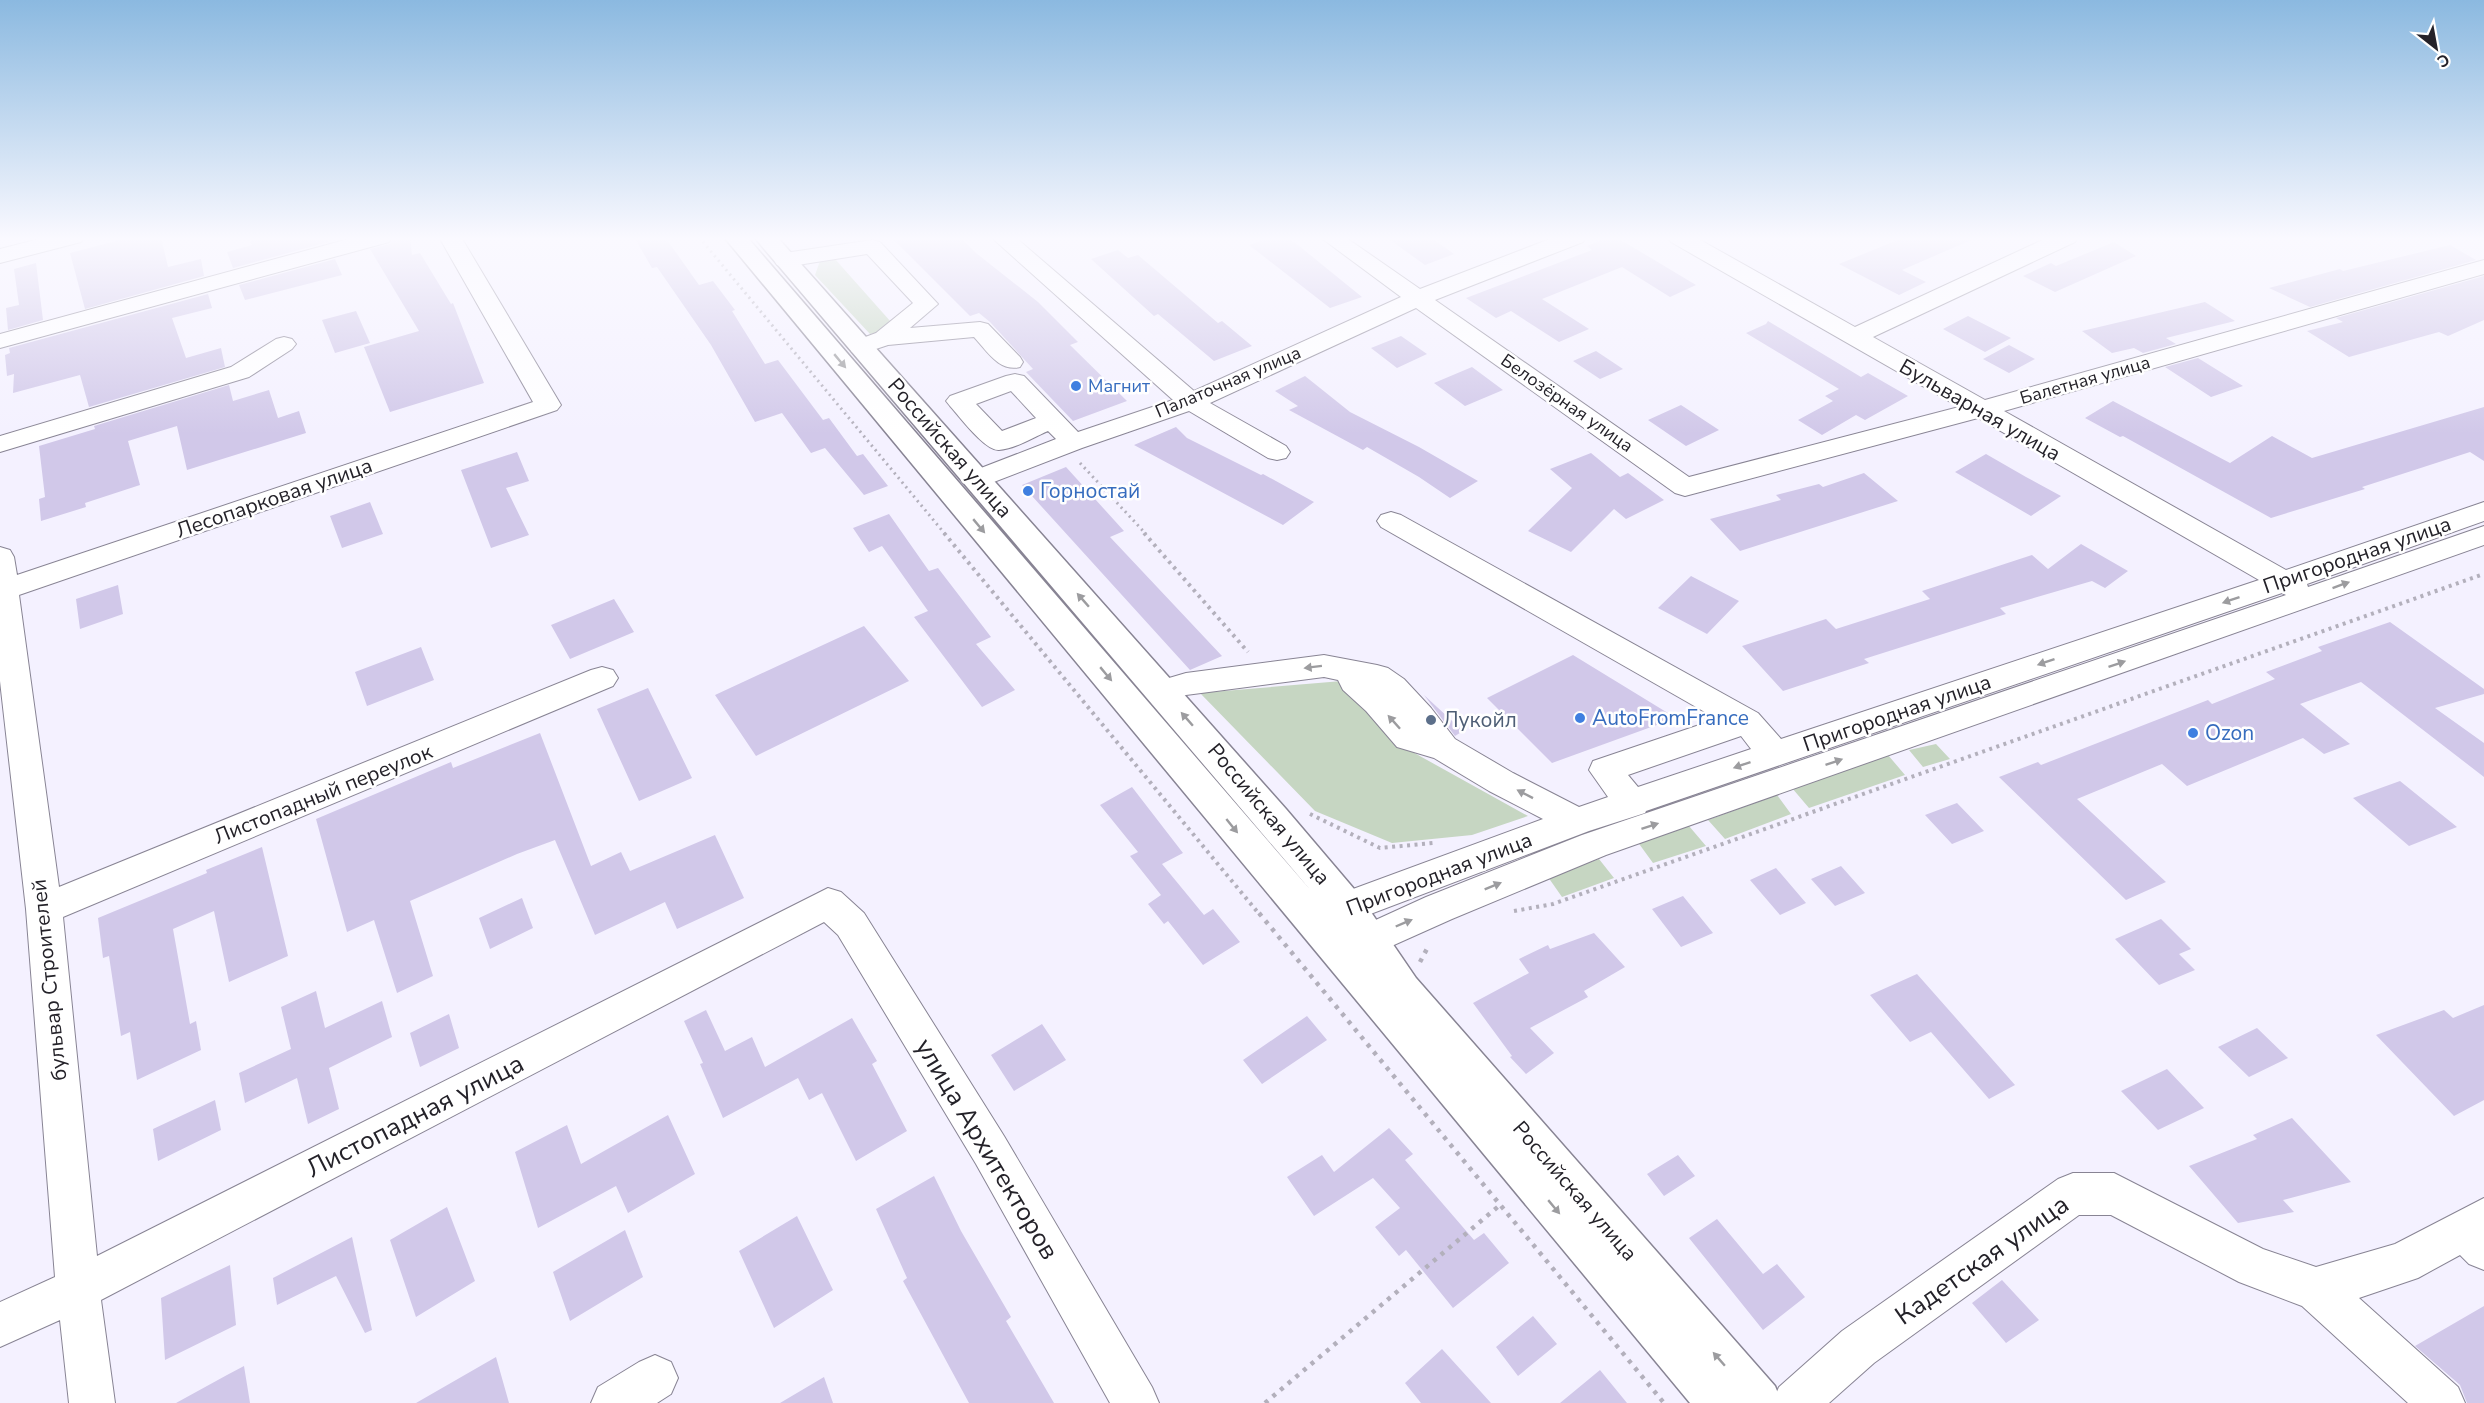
<svg xmlns="http://www.w3.org/2000/svg" width="2484" height="1403" viewBox="0 0 2484 1403" font-family="'Nunito Sans',sans-serif">
	<style>
		.green { fill: #c6d6c2 }
		.building { fill: #d1c8e9 }
		.lines { fill: none; stroke-linecap: round; stroke-linejoin: round }
		.minor-casing { stroke: #888494; stroke-width: 2 }
		.major-casing { stroke: #888494; stroke-width: 3 }
		.path-far2 { stroke: #b3b0bc; stroke-width: 3; stroke-dasharray: 2 4; stroke-linecap: butt }
		.path-far1 { stroke: #b3b0bc; stroke-width: 4; stroke-dasharray: 3 4.5; stroke-linecap: butt }
		.path { stroke: #b3b0bc; stroke-width: 4.5; stroke-dasharray: 4 6; stroke-linecap: butt }
		.minor { fill: #fff; fill-rule: evenodd }
		.major { fill: #fff; fill-rule: evenodd }
		.oneway { fill: #9c9c9f }
		.shop-dot { fill: #3f7fe0; stroke: #fff; stroke-width: 2 }
		.service-dot { fill: #5c6f8a; stroke: #fff; stroke-width: 2 }
		.labels { text-anchor: middle; dominant-baseline: central; stroke-width: 5; stroke-linejoin: round; paint-order: stroke }
		.far-street-label { font-size: 18px; fill: #242229; stroke: #fff }
		.far-shop-label { font-size: 18px; fill: #366cbe; stroke: #fff; text-anchor: start }
		.street-label { font-size: 21px; fill: #242229; stroke: #fff }
		.shop-label { font-size: 21px; fill: #366cbe; stroke: #fff; text-anchor: start }
		.service-label { font-size: 21px; fill: #4e5e75; stroke: #fff; text-anchor: start }
		.near-street-label { font-size: 26px; fill: #242229; stroke: #fff }
	</style>
	<rect width="100%" height="100%" fill="#f4f1ff"/>
	<path class="green" d="M835,259L891,322L883,331L870,334L815,275L820,261Z
		M1342,681L1409,750L1528,816L1472,835L1392,843L1315,811L1200,693Z
		M1936,744L1950,759L1923,767L1909,750Z
		M1888,755L1905,775L1809,808L1792,788Z
		M1777,795L1791,814L1725,839L1708,820Z
		M1689,826L1706,846L1653,863L1637,841Z
		M1599,859L1614,878L1562,897L1548,877Z"/>
	<path class="building" d="M120,237H161L168,267L201,259L204,276L85,309L70,253L120,240Z
		M266,237H326L328,242L233,268L227,252L252,245L250,241Z
		M394,237H410L412,255L420,253L451,304L453,303L484,383L390,412L364,347L419,331L370,249L390,244Z
		M634,237H665L699,285L713,281L735,310L732,311L765,364L778,360L823,420L829,418L857,456L863,454L888,486L864,495L825,448L811,453L782,413L755,422L711,345L657,267L652,268Z
		M891,237H960L976,253L1038,302L1078,342L1070,345L1127,401L1073,421L1026,372L1033,369L990,322L979,313L970,316Z
		M1272,237H1288L1362,297L1330,308L1249,245Z
		M1386,237H1430L1454,254L1425,265Z
		M1608,237H1616L1696,285L1670,297L1622,267L1542,299L1589,329L1559,342L1511,311L1496,318L1466,298L1592,250L1587,246Z
		M1905,237H1978L1902,270L1926,282L1899,295L1839,264Z
		M2114,242L2136,256L2055,292L2023,276L2051,263L2056,266Z
		M2450,245L2476,260L2310,307L2269,288L2340,269L2343,271Z
		M1118,250L1128,258L1138,255L1218,323L1222,321L1252,346L1214,361L1158,314L1154,316L1091,259Z
		M335,259L342,275L245,300L239,285Z
		M36,263L43,320L8,330L6,308L19,305L14,269Z
		M2484,276V320L2448,336L2439,332L2349,357L2307,331L2343,322L2336,318Z
		M208,294L212,308L172,318L186,358L221,348L225,367L89,407L80,375L13,393L14,374L7,376L5,355L10,353L9,348Z
		M2205,302L2235,321L2166,338L2176,344L2143,353L2134,348L2112,353L2082,331Z
		M356,311L370,343L335,353L322,320Z
		M1968,316L2011,338L1985,352L1943,329Z
		M1768,321L1861,377L1868,373L1908,396L1865,420L1856,415L1822,435L1798,420L1833,401L1825,396L1839,389L1746,333L1766,324Z
		M1401,336L1427,354L1397,368L1371,348Z
		M2009,345L2035,359L2009,373L1983,359Z
		M1596,351L1623,369L1600,379L1573,361Z
		M2198,358L2243,386L2211,397L2165,367Z
		M1472,367L1503,390L1465,406L1434,383Z
		M1305,376L1350,412L1419,447L1478,481L1450,498L1419,477L1367,447L1363,450L1289,410L1298,406L1275,391Z
		M229,385L233,401L269,390L278,418L299,411L306,433L187,470L177,426L128,441L140,485L85,503L86,507L41,521L39,499L45,497L39,446L95,429L94,426Z
		M2113,401L2230,463L2272,436L2312,458L2484,407V461L2470,452L2362,487L2365,489L2271,518L2123,436L2120,437L2085,418Z
		M1681,405L1719,430L1686,446L1648,420Z
		M1176,427L1187,438L1261,475L1263,474L1314,502L1283,525L1134,445Z
		M517,452L529,481L506,488L529,535L491,548L461,470Z
		M1591,453L1620,477L1628,473L1664,500L1626,519L1614,509L1571,552L1528,531L1572,488L1550,469Z
		M1986,454L2026,477L2061,496L2031,516L1955,472Z
		M1066,467L1124,531L1110,537L1222,656L1190,670L1022,485Z
		M1864,473L1898,501L1740,551L1710,519L1781,500L1776,495L1819,484L1823,487Z
		M370,502L383,534L342,548L330,516Z
		M889,514L929,571L938,568L991,637L976,644L1015,690L982,707L914,617L928,611L882,546L869,552L853,528Z
		M2081,544L2128,571L2105,588L2092,581L2000,608L2006,614L1864,659L1869,663L1783,691L1742,646L1826,619L1836,629L1930,599L1922,591L2032,555L2048,569Z
		M1691,576L1739,601L1707,634L1658,608Z
		M118,585L123,614L80,629L76,599Z
		M614,599L634,632L570,659L551,625Z
		M2390,622L2484,689V694L2435,708L2484,743V777L2361,682L2300,704L2350,744L2324,754L2303,738L2187,786L2162,764L2077,799L2166,882L2126,900L1999,777L2038,762L2041,765L2208,700L2212,704L2275,679L2266,672L2322,651L2318,647Z
		M864,626L909,681L756,756L715,695Z
		M421,647L434,680L367,706L355,672Z
		M1573,655L1676,718L1552,763L1487,698Z
		M648,688L692,778L639,801L597,709Z
		M1424,695L1463,731L1455,736Z
		M540,733L591,866L621,852L630,871L715,835L744,898L677,929L665,902L595,935L555,840L517,854L410,901L433,976L397,993L374,920L347,932L316,819L451,762L453,768Z
		M2400,781L2457,827L2409,846L2353,798Z
		M1132,787L1183,853L1162,864L1204,915L1213,909L1240,942L1203,965L1168,921L1164,924L1148,904L1161,895L1130,856L1138,852L1100,805Z
		M1957,803L1984,831L1952,844L1925,815Z
		M262,847L288,956L229,982L214,911L173,929L190,1024L196,1021L201,1050L137,1080L130,1032L121,1036L109,956L103,958L98,918L207,873L206,870Z
		M1841,866L1865,893L1835,906L1811,879Z
		M1776,868L1806,903L1780,915L1750,880Z
		M1683,896L1713,933L1681,947L1652,909Z
		M522,898L533,928L490,949L479,918Z
		M2161,919L2191,949L2179,954L2195,970L2159,985L2115,939Z
		M1594,933L1625,967L1584,991L1588,997L1530,1028L1554,1053L1526,1074L1510,1057L1512,1056L1473,1003L1529,973L1519,959L1548,945L1550,949Z
		M1917,974L2015,1085L1989,1099L1931,1032L1910,1042L1870,995Z
		M316,991L325,1028L382,1001L392,1037L329,1068L339,1109L308,1124L297,1078L245,1103L239,1073L291,1049L281,1007Z
		M2484,1005V1100L2454,1116L2376,1035L2444,1010L2453,1018Z
		M706,1010L725,1051L752,1037L765,1067L852,1018L877,1061L872,1064L907,1131L856,1161L822,1093L809,1100L798,1078L723,1118L700,1064L703,1063L684,1021Z
		M449,1014L459,1048L420,1067L410,1033Z
		M1307,1016L1327,1040L1262,1084L1243,1060Z
		M1042,1024L1066,1060L1014,1091L991,1055Z
		M2257,1028L2288,1058L2249,1077L2218,1047Z
		M2167,1069L2204,1108L2158,1130L2121,1091Z
		M215,1100L221,1130L158,1161L153,1129Z
		M668,1115L695,1174L628,1213L616,1186L538,1228L515,1152L567,1125L581,1164Z
		M2292,1118L2351,1182L2283,1200L2294,1212L2238,1223L2189,1166L2257,1139L2253,1135Z
		M1389,1128L1413,1154L1405,1160L1474,1240L1484,1233L1509,1263L1453,1308L1406,1250L1399,1256L1375,1227L1400,1208L1373,1178L1314,1216L1287,1177L1322,1155L1334,1172Z
		M1678,1155L1695,1176L1664,1196L1647,1174Z
		M934,1176L961,1231L1011,1317L1006,1321L1054,1403H969L903,1281L907,1278L876,1209Z
		M447,1207L475,1281L416,1317L390,1240Z
		M797,1216L833,1290L774,1328L739,1251Z
		M1717,1219L1763,1274L1777,1264L1805,1297L1763,1330L1689,1238Z
		M625,1230L643,1277L570,1321L553,1272Z
		M352,1237L372,1330L365,1333L336,1276L277,1305L273,1278Z
		M230,1265L236,1325L165,1360L161,1298Z
		M2002,1280L2039,1320L2006,1343L1972,1303Z
		M2484,1306V1403H2467L2460,1385L2415,1346Z
		M1533,1316L1557,1344L1518,1376L1496,1347Z
		M1442,1349L1491,1403H1421L1405,1383Z
		M496,1357L509,1403H416Z
		M244,1366L250,1403H176L227,1375Z
		M1600,1370L1627,1403H1560Z
		M824,1377L833,1403H780Z"/>
	<g class="lines">
		<defs>
			<path id="minor" d="M47,237H84L81,242L0,263V249Z
				M356,237H392L389,242L0,348V334Z
				M439,237H461L561,405L557,410L19,595L59,887L591,670L602,667L613,670L618,678L613,686L63,917L97,1256L828,888L841,892L864,913L1004,1136L1152,1387L1159,1403H1110L976,1164L838,935L824,922L101,1300L115,1403H69L60,1320L0,1347V1302L55,1277L26,909L0,681V547L10,550L14,557L17,575L533,402Z
				M991,237H1015L1194,391L1401,297L1320,237H1345L1420,289L1555,237H1586L1583,242L1435,300L1689,477L1959,407L1671,242L1668,237H1695L1855,327L2049,237H2078L2075,242L1873,337L1985,400L2484,260V274L2004,411L2286,570L2484,502V521L2307,584L2308,587L2484,526V545L1606,855L1452,919L1347,966L1334,961L1329,950L1334,939L1426,897L1582,835L2286,595L2282,593L1646,811L1645,813L1589,831L1360,918L1325,933L1312,929L1307,918L1312,907L1334,896L1543,819L1489,791L1434,758L1397,747L1366,711L1343,690L1338,680L1324,677L1186,695L1163,703L1152,699L1147,691L1152,683L1186,673L1324,655L1377,665L1388,668L1404,679L1431,708L1455,739L1513,773L1579,807L1608,797L1589,770L1593,761L1717,719L1381,527L1377,521L1381,515L1391,512L1401,515L1758,713L1781,739L2259,580L1978,418L1685,496L1675,493L1416,308L1210,403L1286,446L1290,452L1286,458L1277,460L1268,458L1189,411L1082,448L986,485L977,488L968,485L964,479L968,473L1056,439L1048,431C1034,437 1015,449 999,450C985,451 960,417 950,406L946,401L950,396L1006,376L1015,374L1024,376L1078,432L1173,400ZM1011,391L1036,418L1002,431L976,404ZM1741,736L1751,749L1638,787L1628,775Z
				M872,240L880,242L938,304L910,328L980,322L988,324L1020,357L1023,362L1020,367C999,372 987,351 974,337L888,345L861,354L852,352L849,347L852,342L876,333L913,303L867,254L785,267L777,265L774,260L777,255L785,253Z
				M284,337L292,339L296,344L292,349L249,377L0,452V436L231,367L276,339Z
				M2073,1173H2114L2263,1249L2316,1267L2395,1244L2484,1198V1270L2469,1264L2460,1255L2418,1278L2359,1298L2458,1387L2465,1403H2408L2302,1306L2239,1282L2111,1215H2079L1874,1363L1829,1403H1772L1779,1387L1842,1331L2058,1179Z
				M655,1355L671,1362L678,1378L671,1394L657,1403H591L598,1387L639,1362Z"/>
			<path id="major" d="M724,237H747L1313,893L754,237H777L1286,809L1360,896L1416,978L1775,1386L1782,1403H1690Z"/>
		</defs>
		<use href="#minor" class="minor-casing"/>
		<use href="#major" class="major-casing"/>
		<path class="path-far2" d="M699,237L945,534
			M1080,463L1146,534"/>
		<path class="path-far1" d="M944,533L1260,915
			M1144,533L1248,652
			M1310,814L1380,848L1433,843
			M1514,911L1553,904L2484,574"/>
		<path class="path" d="M1259,913L1664,1403
			M1420,962L1429,945
			M1265,1403L1500,1205"/>
		<use href="#minor" class="minor"/>
		<use href="#major" class="major"/>
	</g>
	<defs><path id="oneway-solid" d="M-6-.8H1V-3.2L6.5 0L1 3.2V.8H-6Z" transform="scale(1.5)"/></defs>
	<g class="oneway">
		<use href="#oneway-solid" transform="translate(840 361) rotate(50)"/>
		<use href="#oneway-solid" transform="translate(979 526) rotate(50)"/>
		<use href="#oneway-solid" transform="translate(2341 585) rotate(-20)"/>
		<use href="#oneway-solid" transform="translate(1083 600) rotate(-131)"/>
		<use href="#oneway-solid" transform="translate(2231 600) rotate(161)"/>
		<use href="#oneway-solid" transform="translate(2046 662) rotate(161)"/>
		<use href="#oneway-solid" transform="translate(2117 664) rotate(-19)"/>
		<use href="#oneway-solid" transform="translate(1313 667) rotate(173)"/>
		<use href="#oneway-solid" transform="translate(1106 674) rotate(50)"/>
		<use href="#oneway-solid" transform="translate(1187 719) rotate(-131)"/>
		<use href="#oneway-solid" transform="translate(1394 722) rotate(-132)"/>
		<use href="#oneway-solid" transform="translate(1834 762) rotate(-19)"/>
		<use href="#oneway-solid" transform="translate(1742 765) rotate(161)"/>
		<use href="#oneway-solid" transform="translate(1525 794) rotate(-153)"/>
		<use href="#oneway-solid" transform="translate(1232 826) rotate(51)"/>
		<use href="#oneway-solid" transform="translate(1650 826) rotate(-18)"/>
		<use href="#oneway-solid" transform="translate(1493 886) rotate(-22)"/>
		<use href="#oneway-solid" transform="translate(1404 923) rotate(-23)"/>
		<use href="#oneway-solid" transform="translate(1554 1207) rotate(50)"/>
		<use href="#oneway-solid" transform="translate(1719 1359) rotate(-131)"/>
	</g>
	<linearGradient id="sky" x2="0" y2="1"><stop stop-color="#8bb9e0"/><stop offset="0.55" stop-color="#faf9ff"/><stop offset="1" stop-color="#faf9ff" stop-opacity="0"/></linearGradient>
	<rect width="2484" height="434" fill="url(#sky)"/>
	<g class="shop-dot">
		<circle cx="1076" cy="386" r="6"/>
		<circle cx="1028" cy="491" r="6"/>
		<circle cx="1580" cy="718" r="6"/>
		<circle cx="2193" cy="733" r="6"/>
	</g>
	<circle class="service-dot" cx="1431" cy="720" r="6"/>
	<g class="labels">
		<g class="far-street-label">
			<text transform="translate(2085 380) rotate(-16)">Балетная улица</text>
			<text transform="translate(1228 382) rotate(-23)">Палаточная улица</text>
			<text transform="translate(1567 403) rotate(35)">Белозёрная улица</text>
		</g>
		<g class="far-shop-label">
			<text x="1088" y="386">Магнит</text>
		</g>
		<g class="street-label">
			<text transform="translate(1980 410) rotate(30)">Бульварная улица</text>
			<text transform="translate(950 448) rotate(49)">Российская улица</text>
			<text transform="translate(274 498) rotate(-19)">Лесопарковая улица</text>
			<text transform="translate(2357 555) rotate(-19)">Пригородная улица</text>
			<text transform="translate(1897 713) rotate(-19)">Пригородная улица</text>
			<text transform="translate(323 794) rotate(-22)">Листопадный переулок</text>
			<text transform="translate(1269 814) rotate(50)">Российская улица</text>
			<text transform="translate(1439 874) rotate(-21)">Пригородная улица</text>
			<text transform="translate(49 980) rotate(-96)">бульвар Строителей</text>
			<text transform="translate(1575 1191) rotate(49)">Российская улица</text>
		</g>
		<g class="shop-label">
			<text x="1040" y="491">Горностай</text>
			<text x="1592" y="718">AutoFromFrance</text>
			<text x="2205" y="733">Ozon</text>
		</g>
		<g class="service-label">
			<text x="1443" y="720">Лукойл</text>
		</g>
		<g class="near-street-label">
			<text transform="translate(415 1116) rotate(-27)">Листопадная улица</text>
			<text transform="translate(987 1149) rotate(59)">улица Архитекторов</text>
			<text transform="translate(1982 1260) rotate(-35)">Кадетская улица</text>
		</g>
	</g>
	<g transform="translate(2436 48) rotate(149)" stroke="#ffffff" stroke-width="4.5" paint-order="stroke">
	<path d="M0-4.5L10 22L0 15L-10 22Z" fill="#242229"/>
	<text y="-9" font-size="16" font-weight="bold" text-anchor="middle" fill="#242229">С</text>
	</g>
</svg>
